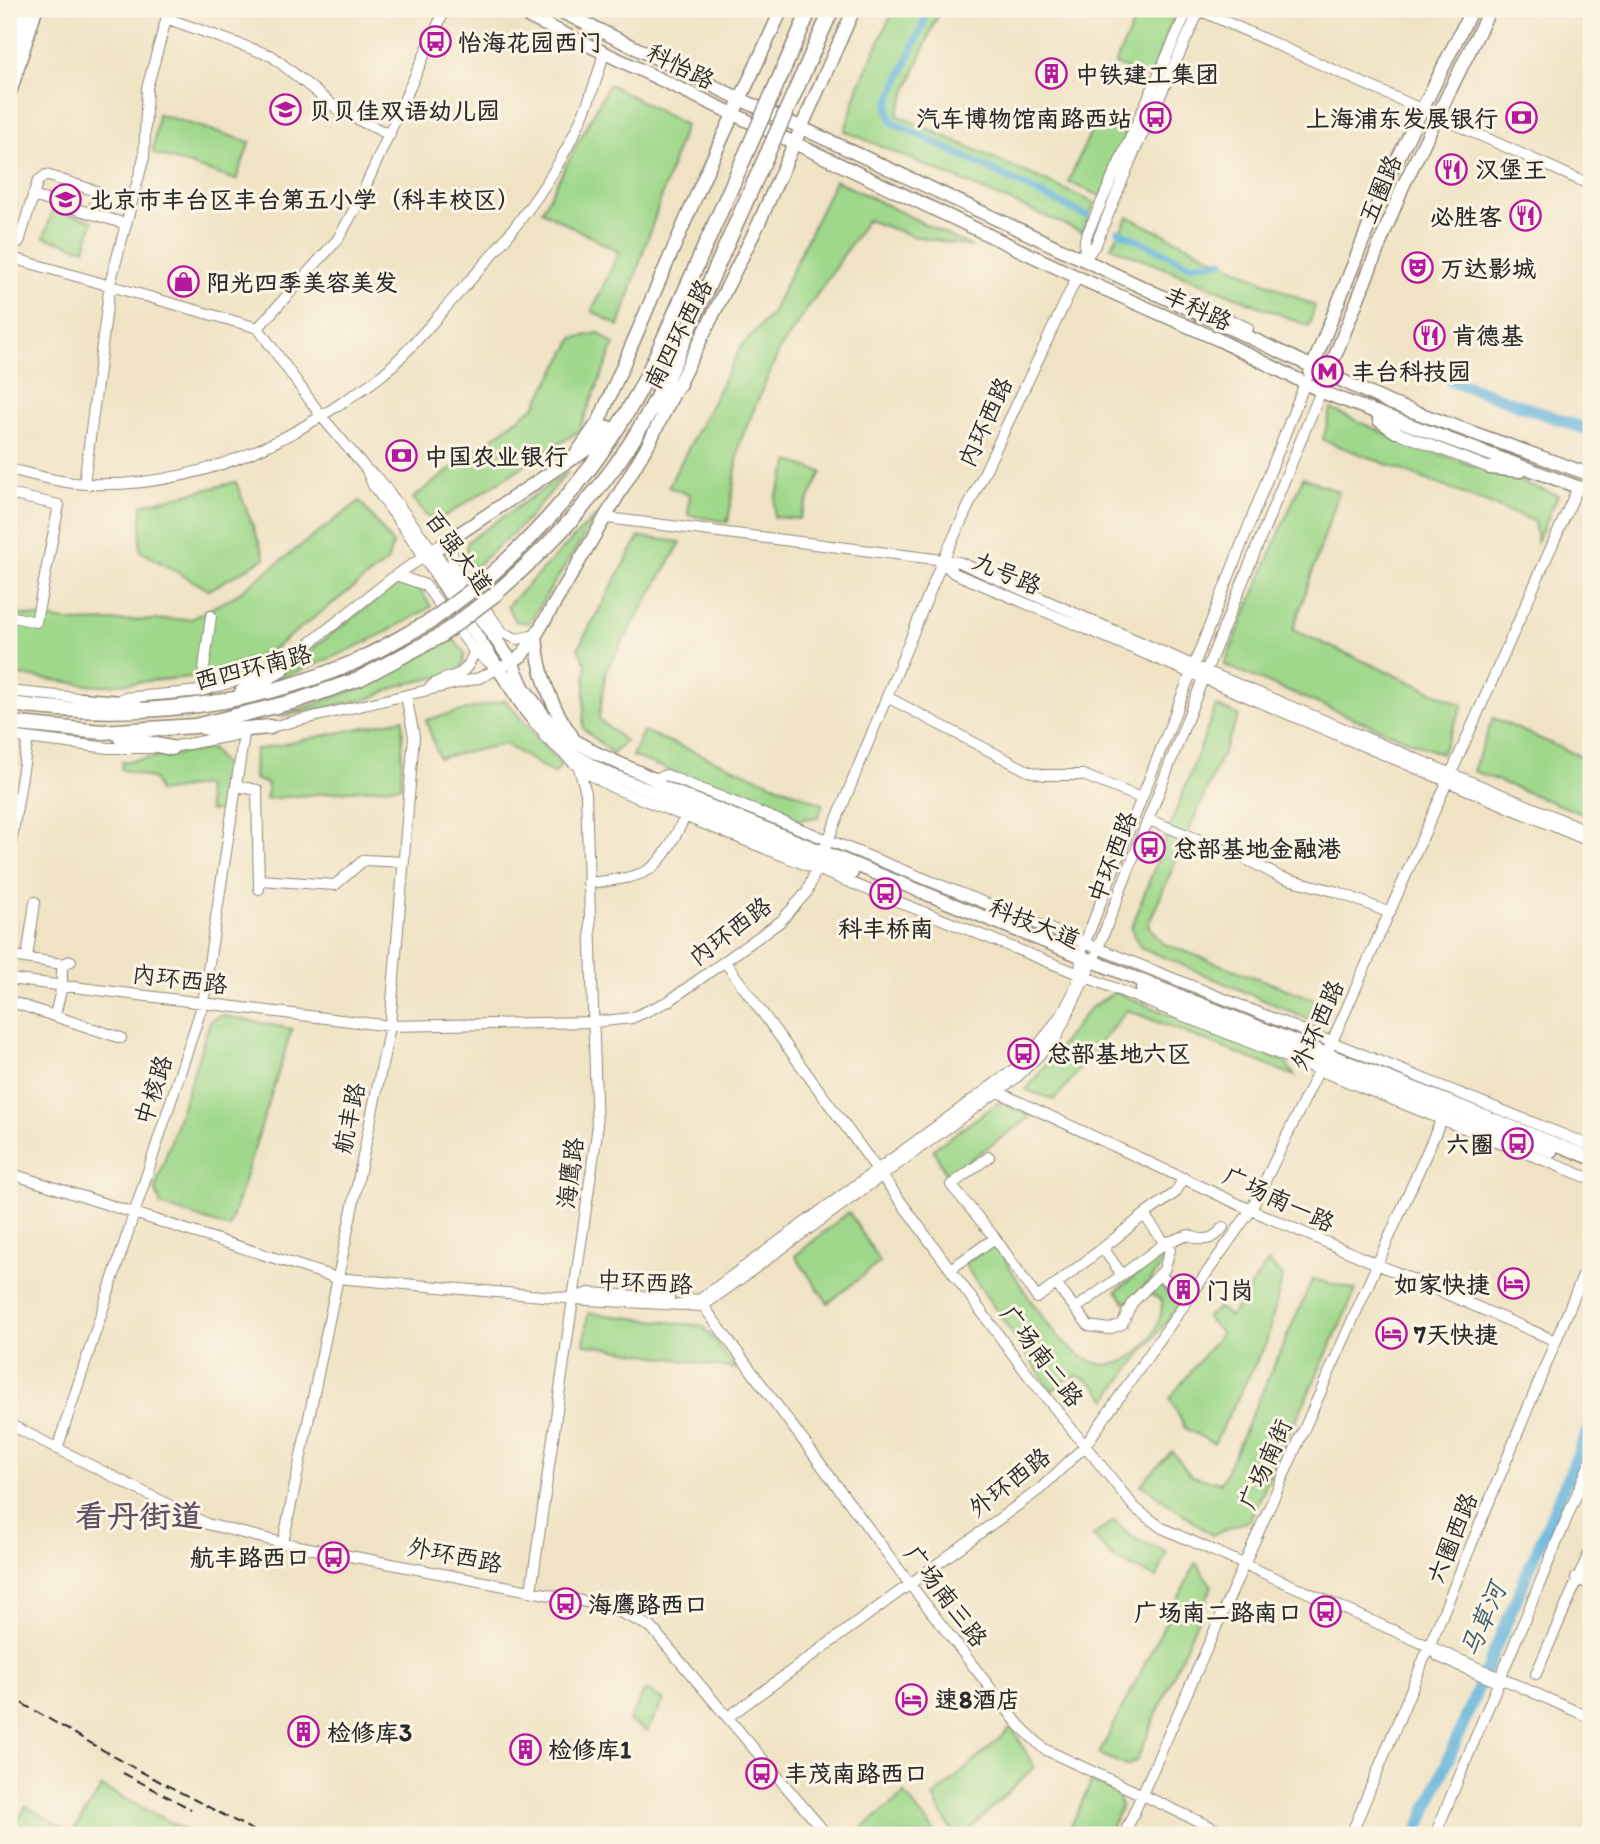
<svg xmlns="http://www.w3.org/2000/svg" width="1600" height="1844" viewBox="0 0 1600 1844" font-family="Itim,'LXGW WenKai TC',sans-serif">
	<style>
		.green { fill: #9fd88b; stroke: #65825b; stroke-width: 2 }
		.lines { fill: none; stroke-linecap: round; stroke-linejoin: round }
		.canal { stroke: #5fb2db; stroke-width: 7 }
		.river { stroke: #5fb2db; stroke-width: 12 }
		.minor-casing { stroke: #8e8778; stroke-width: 12 }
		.major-casing { stroke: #8e8778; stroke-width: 15 }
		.highway-casing { stroke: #8e8778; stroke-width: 17 }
		.minor { stroke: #fff; stroke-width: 10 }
		.major { stroke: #fff; stroke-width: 12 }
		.highway { stroke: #fff; stroke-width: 14 }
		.rail { stroke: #2b2b2b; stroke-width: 2; stroke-dasharray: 10 5; stroke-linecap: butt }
		.highway-bridge-casing { stroke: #8e8778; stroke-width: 17; stroke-linecap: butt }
		.highway-bridge { stroke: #fff; stroke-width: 14 }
		.labels { text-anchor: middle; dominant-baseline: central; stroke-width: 6; stroke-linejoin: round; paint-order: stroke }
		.poi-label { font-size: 24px; font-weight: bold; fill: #2b2b2b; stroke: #fcf5e5; text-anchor: start }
		.street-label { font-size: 24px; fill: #2b2b2b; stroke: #fcf5e5 }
		.water-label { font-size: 26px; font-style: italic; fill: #3d5a69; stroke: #fcf5e5 }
		.district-label { font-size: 32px; font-weight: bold; fill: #615065; stroke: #fcf5e5 }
	</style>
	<rect width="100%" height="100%" fill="#fcf5e5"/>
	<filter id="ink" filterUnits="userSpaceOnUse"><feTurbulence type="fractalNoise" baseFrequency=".0143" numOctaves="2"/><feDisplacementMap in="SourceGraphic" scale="14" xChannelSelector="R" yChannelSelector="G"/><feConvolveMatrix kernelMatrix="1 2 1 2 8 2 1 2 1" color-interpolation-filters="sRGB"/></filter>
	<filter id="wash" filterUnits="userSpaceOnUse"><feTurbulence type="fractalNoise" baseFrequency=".00686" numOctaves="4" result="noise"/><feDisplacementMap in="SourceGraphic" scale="28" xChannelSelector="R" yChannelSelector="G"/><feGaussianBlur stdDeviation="1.57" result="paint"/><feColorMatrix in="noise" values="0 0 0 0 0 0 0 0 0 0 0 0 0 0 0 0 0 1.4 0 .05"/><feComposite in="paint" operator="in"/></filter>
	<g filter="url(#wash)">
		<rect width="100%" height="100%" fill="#f0e3c4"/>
		<path class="green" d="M894,9H940L897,115L1095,203L1082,232L845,131L859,85Z
			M1140,9H1154L1174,17L1150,79L1115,64Z
			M609,84L685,125L619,326L592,311L619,252L542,211Z
			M158,114L250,142L236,180L153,153Z
			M1095,122L1127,135L1103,197L1068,182Z
			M835,180L972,247L913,236L867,220L779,351L740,442L728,522L688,515L690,495L668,487L741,347L772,313Z
			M53,209L93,221L85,249L44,237Z
			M1128,217L1315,306L1309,326L1111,247Z
			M599,333L614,345L579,431L445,516L427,517L413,498L535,406L574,338Z
			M1331,409L1397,439L1558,495L1537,542L1534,521L1323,440Z
			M790,461L822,472L799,519L774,517L775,499Z
			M568,472L524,523L475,567L464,557L468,541Z
			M1303,477L1339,492L1293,630L1463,705L1441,754L1224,665Z
			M236,482L265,558L209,590L140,551L142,505Z
			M360,501L393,544L387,562L269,652L202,676L97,686L9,674V613L75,622L191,619L233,597Z
			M599,512L529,623L515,621L507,606Z
			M639,537L681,542L606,670L599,719L625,741L613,754L583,728L586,664L578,648Z
			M397,584L419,588L431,607C377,639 320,666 260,684L282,672Z
			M453,639L465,653L462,669L457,673L401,685L371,698L278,717L355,690Z
			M505,700L561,765L554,774L505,744L439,758L426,720Z
			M1216,706L1239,715L1148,925L1162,943L1319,1001L1317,1023L1140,947L1131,929Z
			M1493,718L1591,761V799L1585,815L1473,771Z
			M403,719L401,786L266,799L268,784L254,779L255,750Z
			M643,731L823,804L818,817L798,820L632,756Z
			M211,749L228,769L220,811H209L205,785L159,792L154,779L121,769L122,762Z
			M1115,992L1285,1062L1295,1076L1127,1010L1055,1100L1026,1090L1089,1009Z
			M220,1015L292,1029L229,1228L161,1205L155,1189L210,1022Z
			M1000,1102L1031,1117L947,1176L933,1149Z
			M849,1212L880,1262L828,1303L795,1256Z
			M995,1243C1020,1280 1077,1400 1134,1355C1151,1342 1163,1322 1162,1300L1149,1294L1158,1283L1168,1293L1183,1298C1160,1334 1131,1364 1107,1400C1098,1387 1082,1369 1065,1380C1060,1383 1057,1388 1052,1391L964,1264Z
			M1167,1251C1160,1275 1145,1287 1126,1303L1116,1291Z
			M1268,1262L1283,1276L1266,1343L1214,1444L1185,1428L1170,1398L1221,1333L1206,1317L1219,1308L1230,1317Z
			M1313,1279L1356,1290L1250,1520L1212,1535L1141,1484L1172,1451L1191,1476L1221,1483Z
			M588,1313L703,1326L736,1369L584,1344Z
			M1114,1521L1133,1538L1167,1552L1157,1578L1114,1559L1093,1536Z
			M1196,1563L1212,1586L1137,1760L1127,1766L1099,1754Z
			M645,1690L664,1700L647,1731L629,1721Z
			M1012,1727L1034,1767L964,1835H954L933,1798Z
			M1091,1782L1118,1793L1121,1806L1108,1835H1067Z
			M102,1787L193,1834L9,1835V1826L16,1823L26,1806L72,1833Z
			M904,1793L937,1835H854L904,1794Z"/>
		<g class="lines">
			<path class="canal" d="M926,9L923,25L890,100L888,109L892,122L1087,216
				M1118,231L1190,265L1223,261"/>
			<path class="river" d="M1450,380L1591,431
				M1416,1835L1591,1423"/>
		</g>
	</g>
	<g filter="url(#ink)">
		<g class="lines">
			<defs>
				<path id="minor" d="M1197,9L1591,185
					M166,18L272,56L340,111L390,135
					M9,148V156
					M33,196L38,181L46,175L99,192L92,213
					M9,239L19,242L33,196L126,224
					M9,257L258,328L322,417L367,470L379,479L433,551L396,575L295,655L250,677L201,691L123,698
					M1084,260L1096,244L1132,157L1200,9
					M1084,260L1085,239L1188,9
					M1186,299L1248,328
					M258,328L338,239L358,203L445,9
					M1396,432L1490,468
					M9,469C34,475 61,483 87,484C182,488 266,455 343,402C356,393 370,385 382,375C412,349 438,315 465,286C528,216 581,146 604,52
					M367,471L373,485L425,557
					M84,484L110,284L144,157L147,88L169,9
					M9,494L59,505L36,622L9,616
					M607,518L959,562L1206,671L1591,832
					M451,538L453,565L503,633L517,639L536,635
					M942,562L954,573L1591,842
					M396,575L425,585L474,651C464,686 447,669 427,690
					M474,651L522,687
					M9,691L87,699
					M201,691L211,616
					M887,697L1028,771L1044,775H1083L1141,798
					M266,728L479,678L512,662
					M9,736L109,748H152
					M544,736L583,771L614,788L1591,1179
					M167,748L235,735
					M654,779L666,775L1591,1146
					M236,786L257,790L259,889
					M1149,820L1238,855L1280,877L1338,892L1390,913
					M9,856L28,739
					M260,880L335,885L364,860L404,862
					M588,883C657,876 657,872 688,811
					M13,956L62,964L71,961
					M27,958L35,902
					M725,962L1025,1371L1135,1508L1162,1528L1591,1718
					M9,979L390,1026L594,1022L632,1018L669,1001L781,921L807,892L942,562L1077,277
					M9,1001L121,1038
					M55,1015L62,986V964
					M994,1090L1251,1210L1556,1341
					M989,1157L951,1185L995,1238
					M9,1173L337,1278L587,1300L703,1306L1016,1078L1056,1038L1093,961L1206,671L1321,391
					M1144,1215L1175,1193L1184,1178
					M1103,1248L1056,1284L1089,1326L1109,1329L1122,1324L1132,1303L1164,1270L1170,1250L1165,1243L1189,1235C1202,1242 1214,1241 1223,1227
					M952,1268L995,1238L1037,1298L1056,1284
					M1160,1276L1180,1290
					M576,1297L589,1293L669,1298
					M687,1299L699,1300L1012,1071C1038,1049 1087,992 1080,955L1305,383
					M701,1303L909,1583L1019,1725L1044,1749L1228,1835
					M1075,1309L1122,1275L1103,1248L1144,1215L1165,1243L1122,1275
					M9,1424L207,1524L283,1543L607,1606L651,1627L827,1835
					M57,1449L203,1003L244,734
					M283,1543L390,1026L414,736L406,696
					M1576,1578L1591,1585
					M531,1591L597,1132L586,793L579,768
					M1430,1648L1439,1657L1495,1681H1504
					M1536,1674L1591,1549
					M728,1717L1040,1489L1084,1447L1251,1210L1327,1053L1578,487
					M1124,1835L1443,1116
					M1351,1835L1591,1256
					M1435,1835L1591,1460"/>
				<path id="major" d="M512,9L1077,277L1219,340L1327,394L1591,492
					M556,9L740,99L1390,403L1591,475
					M782,9L706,173L599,421L574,457L433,551L512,662L523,687L545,717L559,731L594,752L654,779L660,786L1147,983L1591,1158
					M9,60L24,9
					M9,96L36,9
					M1310,373L1388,178L1472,9
					M1325,381L1403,186L1490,9
					M1379,420L1396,432
					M1490,468L1521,471
					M425,557L526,711C546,737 575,757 604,772L852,873
					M536,635C538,671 551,706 572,736
					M512,662L522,655L536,635L650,441L758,225L854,9
					M1142,989L1551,1151"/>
				<path id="highway" d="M658,408L679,384
					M574,457L596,442L608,428
					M484,581C546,527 597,467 637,395C656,360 670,323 687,287
					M494,595C554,542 608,486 647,416C669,377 686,335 704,295
					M242,692L279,671L295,655
					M81,700L134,704
					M9,704C125,719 241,710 350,664C378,652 404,635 431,621
					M9,723L102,732L195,726L296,701L359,679L440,636
					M203,727L224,731L270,727
					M120,737L171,748"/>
			</defs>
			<use href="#minor" class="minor-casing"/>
			<use href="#major" class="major-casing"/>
			<use href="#highway" class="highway-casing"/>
			<use href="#minor" class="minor"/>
			<use href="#major" class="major"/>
			<use href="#highway" class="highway"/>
			<path class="rail" d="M9,1696L134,1768L262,1835
				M123,1773L191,1809"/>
			<defs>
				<path id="highway-bridge" d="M687,287L810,9
					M704,295L832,9
					M431,621L484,581
					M440,636L494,595"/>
			</defs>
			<use href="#highway-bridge" class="highway-bridge-casing"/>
			<use href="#highway-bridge" class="highway-bridge"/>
		</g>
	</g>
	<defs>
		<symbol id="bus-ring" viewBox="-11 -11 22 22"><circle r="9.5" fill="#fcf5e5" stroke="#b5179e" stroke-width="1.5"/><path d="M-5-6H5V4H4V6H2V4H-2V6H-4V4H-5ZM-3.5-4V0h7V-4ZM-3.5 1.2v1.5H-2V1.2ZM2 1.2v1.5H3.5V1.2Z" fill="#b5179e"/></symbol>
		<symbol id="building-ring" viewBox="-11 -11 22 22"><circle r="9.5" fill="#fcf5e5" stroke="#b5179e" stroke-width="1.5"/><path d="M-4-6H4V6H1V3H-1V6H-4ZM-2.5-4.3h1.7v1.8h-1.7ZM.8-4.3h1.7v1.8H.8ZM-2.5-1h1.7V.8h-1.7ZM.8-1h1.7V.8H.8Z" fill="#b5179e"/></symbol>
		<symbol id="school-ring" viewBox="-11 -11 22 22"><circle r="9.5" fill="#fcf5e5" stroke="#b5179e" stroke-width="1.5"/><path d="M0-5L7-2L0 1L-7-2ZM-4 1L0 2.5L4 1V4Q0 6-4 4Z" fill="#b5179e"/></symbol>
		<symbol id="bank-ring" viewBox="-11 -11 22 22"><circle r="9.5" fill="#fcf5e5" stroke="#b5179e" stroke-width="1.5"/><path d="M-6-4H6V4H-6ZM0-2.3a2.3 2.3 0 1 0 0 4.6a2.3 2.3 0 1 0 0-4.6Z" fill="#b5179e"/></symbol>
		<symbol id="restaurant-ring" viewBox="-11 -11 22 22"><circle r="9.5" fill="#fcf5e5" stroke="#b5179e" stroke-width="1.5"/><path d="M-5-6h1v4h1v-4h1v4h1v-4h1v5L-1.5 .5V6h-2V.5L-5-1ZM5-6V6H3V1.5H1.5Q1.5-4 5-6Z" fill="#b5179e"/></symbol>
		<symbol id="theatre-ring" viewBox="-11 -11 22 22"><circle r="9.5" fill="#fcf5e5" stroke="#b5179e" stroke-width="1.5"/><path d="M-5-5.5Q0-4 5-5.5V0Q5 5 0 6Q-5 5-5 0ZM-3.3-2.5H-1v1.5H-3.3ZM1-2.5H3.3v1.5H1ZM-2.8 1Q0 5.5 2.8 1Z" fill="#b5179e"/></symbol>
		<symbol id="shop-ring" viewBox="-11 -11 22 22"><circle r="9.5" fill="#fcf5e5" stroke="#b5179e" stroke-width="1.5"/><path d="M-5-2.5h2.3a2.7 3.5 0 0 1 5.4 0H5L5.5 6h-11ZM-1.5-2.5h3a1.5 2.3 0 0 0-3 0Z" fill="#b5179e"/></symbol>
		<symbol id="metro-ring" viewBox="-11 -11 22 22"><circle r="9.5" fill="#fcf5e5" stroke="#b5179e" stroke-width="1.5"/><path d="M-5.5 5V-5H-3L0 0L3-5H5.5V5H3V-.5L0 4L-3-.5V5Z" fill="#b5179e"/></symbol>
		<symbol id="hotel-ring" viewBox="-11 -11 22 22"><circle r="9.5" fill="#fcf5e5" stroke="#b5179e" stroke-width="1.5"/><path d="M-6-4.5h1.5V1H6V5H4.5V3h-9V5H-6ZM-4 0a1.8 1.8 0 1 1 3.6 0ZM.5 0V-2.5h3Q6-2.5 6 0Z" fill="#b5179e"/></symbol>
	</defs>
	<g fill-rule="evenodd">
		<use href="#bus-ring" x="418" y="24" width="35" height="35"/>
		<use href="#building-ring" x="1034" y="56" width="35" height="35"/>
		<use href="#school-ring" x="268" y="92" width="35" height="35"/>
		<use href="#bus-ring" x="1138" y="100" width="35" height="35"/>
		<use href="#bank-ring" x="1504" y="100" width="35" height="35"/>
		<use href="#restaurant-ring" x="1434" y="152" width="35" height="35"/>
		<use href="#school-ring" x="48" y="182" width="35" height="35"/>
		<use href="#restaurant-ring" x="1508" y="198" width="35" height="35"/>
		<use href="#theatre-ring" x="1400" y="250" width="35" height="35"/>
		<use href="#shop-ring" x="166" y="264" width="35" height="35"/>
		<use href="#restaurant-ring" x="1412" y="318" width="35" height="35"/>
		<use href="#metro-ring" x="1310" y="354" width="35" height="35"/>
		<use href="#bank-ring" x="384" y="438" width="35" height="35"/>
		<use href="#bus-ring" x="1132" y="830" width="35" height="35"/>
		<use href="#bus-ring" x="868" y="876" width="35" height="35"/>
		<use href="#bus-ring" x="1006" y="1036" width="35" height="35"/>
		<use href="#bus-ring" x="1500" y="1126" width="35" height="35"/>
		<use href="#hotel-ring" x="1496" y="1266" width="35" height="35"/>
		<use href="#building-ring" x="1166" y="1272" width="35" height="35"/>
		<use href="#hotel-ring" x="1374" y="1316" width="35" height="35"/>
		<use href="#bus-ring" x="316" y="1540" width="35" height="35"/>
		<use href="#bus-ring" x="548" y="1586" width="35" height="35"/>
		<use href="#bus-ring" x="1308" y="1594" width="35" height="35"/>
		<use href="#hotel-ring" x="894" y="1682" width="35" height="35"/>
		<use href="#building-ring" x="286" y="1714" width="35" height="35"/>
		<use href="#building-ring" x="508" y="1732" width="35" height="35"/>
		<use href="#bus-ring" x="744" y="1756" width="35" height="35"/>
	</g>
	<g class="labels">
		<g class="poi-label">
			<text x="458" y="42">怡海花园西门</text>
			<text x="1075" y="74">中铁建工集团</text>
			<text x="308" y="110">贝贝佳双语幼儿园</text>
			<text x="1132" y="118" text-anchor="end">汽车博物馆南路西站</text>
			<text x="1498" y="118" text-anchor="end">上海浦东发展银行</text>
			<text x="1475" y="169">汉堡王</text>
			<text x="89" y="199">北京市丰台区丰台第五小学（科丰校区）</text>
			<text x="1502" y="216" text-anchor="end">必胜客</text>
			<text x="1440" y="268">万达影城</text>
			<text x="206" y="282">阳光四季美容美发</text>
			<text x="1452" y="335">肯德基</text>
			<text x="1351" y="371">丰台科技园</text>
			<text x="424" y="456">中国农业银行</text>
			<text x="1173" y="848">总部基地金融港</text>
			<text x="886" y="928" text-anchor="middle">科丰桥南</text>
			<text x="1047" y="1053">总部基地六区</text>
			<text x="1494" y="1144" text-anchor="end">六圈</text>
			<text x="1490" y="1284" text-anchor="end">如家快捷</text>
			<text x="1206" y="1290">门岗</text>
			<text x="1414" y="1334">7天快捷</text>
			<text x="310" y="1557" text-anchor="end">航丰路西口</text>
			<text x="588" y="1604">海鹰路西口</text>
			<text x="1302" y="1612" text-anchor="end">广场南二路南口</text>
			<text x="935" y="1699">速8酒店</text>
			<text x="327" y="1732">检修库3</text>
			<text x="548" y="1749">检修库1</text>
			<text x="784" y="1773">丰茂南路西口</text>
		</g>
		<g class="street-label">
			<text transform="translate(681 66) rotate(26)">科怡路</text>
			<text transform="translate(1380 189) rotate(-67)">五圈路</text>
			<text transform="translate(1198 308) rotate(25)">丰科路</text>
			<text transform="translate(678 334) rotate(-63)">南四环西路</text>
			<text transform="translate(985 422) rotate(-65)">内环西路</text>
			<text transform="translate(459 552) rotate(54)">百强大道</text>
			<text transform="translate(1007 573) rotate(23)">九号路</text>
			<text transform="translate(253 667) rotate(-14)">西四环南路</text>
			<text transform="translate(1112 857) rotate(-69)">中环西路</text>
			<text transform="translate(1035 923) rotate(22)">科技大道</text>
			<text transform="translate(730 931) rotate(-37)">内环西路</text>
			<text transform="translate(180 979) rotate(7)">内环西路</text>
			<text transform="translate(1317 1025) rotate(-66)">外环西路</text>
			<text transform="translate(153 1090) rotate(-72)">中核路</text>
			<text transform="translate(349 1118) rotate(-78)">航丰路</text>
			<text transform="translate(570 1173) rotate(-83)">海鹰路</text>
			<text transform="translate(1279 1199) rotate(25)">广场南一路</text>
			<text transform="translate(645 1282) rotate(3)">中环西路</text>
			<text transform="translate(1042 1356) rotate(53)">广场南二路</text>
			<text transform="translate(1265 1464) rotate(-66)">广场南街</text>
			<text transform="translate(1009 1482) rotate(-38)">外环西路</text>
			<text transform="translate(1452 1538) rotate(-68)">六圈西路</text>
			<text transform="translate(455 1555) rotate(11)">外环西路</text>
			<text transform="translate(946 1596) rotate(53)">广场南三路</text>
		</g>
		<g class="water-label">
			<text transform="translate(1483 1620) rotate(-67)">马草河</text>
		</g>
		<g class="district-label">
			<text x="139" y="1516">看丹街道</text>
		</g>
	</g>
	<rect width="1600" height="1844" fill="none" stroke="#fcf5e5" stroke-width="35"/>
</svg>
